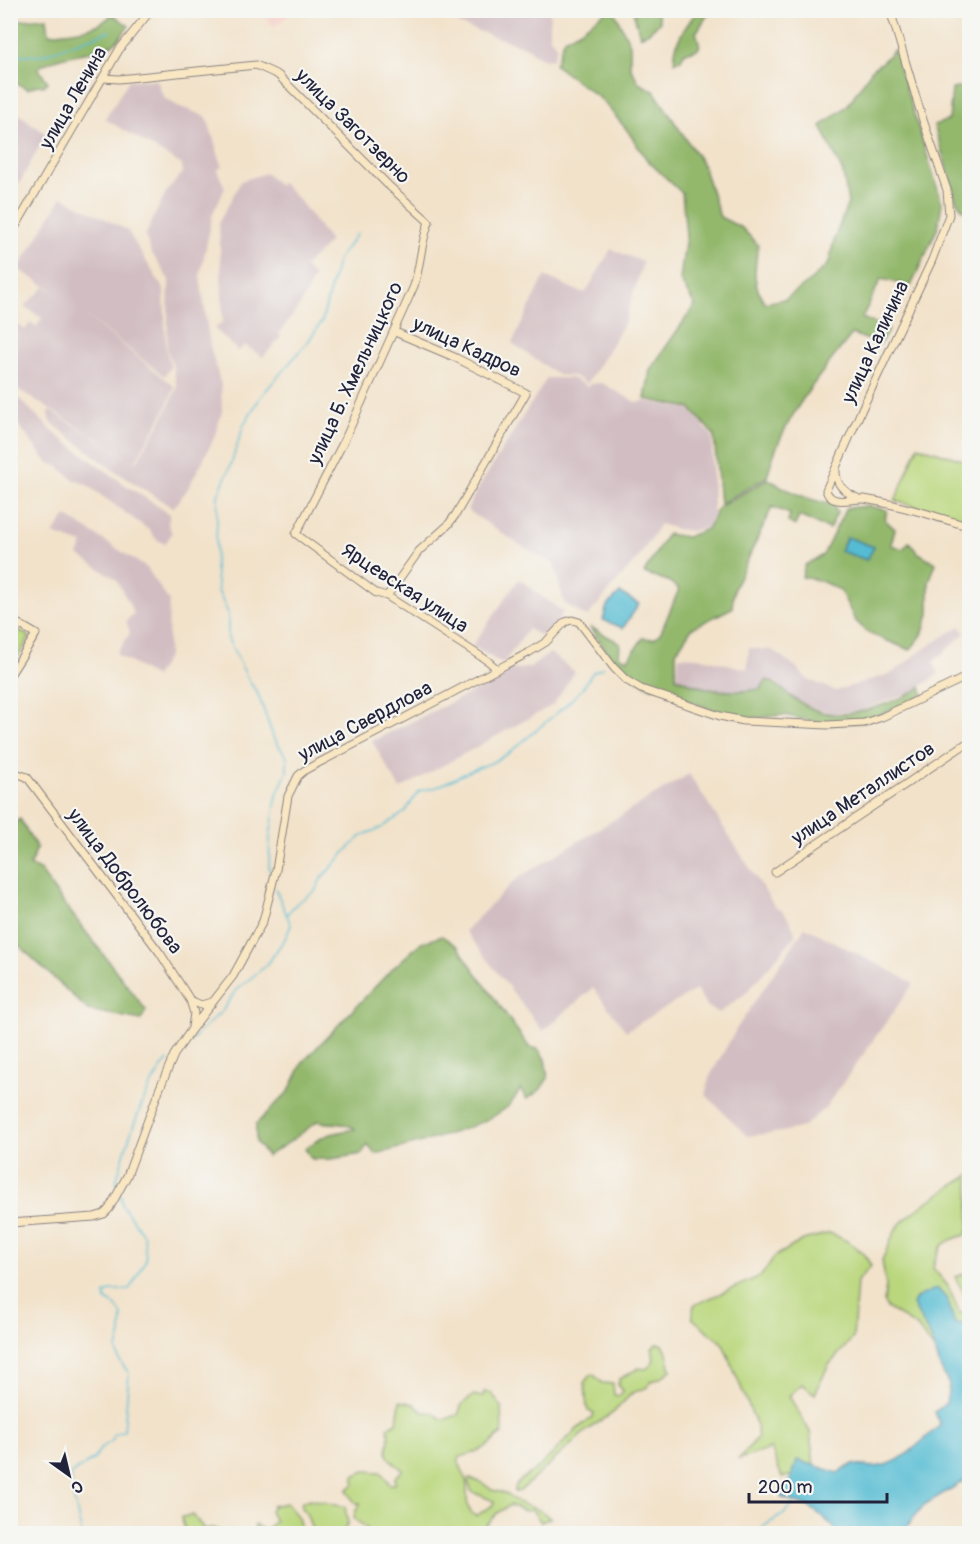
<svg xmlns="http://www.w3.org/2000/svg" width="980" height="1544" viewBox="0 0 980 1544" font-family="Pangolin,sans-serif">
	<style>
		.built { fill: #f7d0ca }
		.industrial { fill: #d2bec2 }
		.green { fill: #bad77d; stroke: #6e7c5c; stroke-width: 1.5 }
		.forest { fill: #93b86c; stroke: #5a6d54; stroke-width: 1.5 }
		.water { fill: #55bcd3; stroke: #3c6f87; stroke-width: 1.5 }
		.lines { fill: none; stroke-linecap: round; stroke-linejoin: round }
		.stream { stroke: #55bcd3; stroke-width: 1.5 }
		.secondary-casing { stroke: #8a8282; stroke-width: 9 }
		.secondary { stroke: #f9e7c3; stroke-width: 7 }
		.labels { text-anchor: middle; dominant-baseline: central; stroke-width: 4.5; stroke-linejoin: round; paint-order: stroke }
		.street-label { font-size: 20px; fill: #22223b; stroke: #f6f6f2 }
	</style>
	<rect width="100%" height="100%" fill="#f6f6f2"/>
	<filter id="ink" filterUnits="userSpaceOnUse"><feTurbulence type="fractalNoise" baseFrequency=".0167" numOctaves="2"/><feDisplacementMap in="SourceGraphic" scale="12" xChannelSelector="R" yChannelSelector="G"/><feConvolveMatrix kernelMatrix="1 2 1 2 8 2 1 2 1" color-interpolation-filters="sRGB"/></filter>
	<filter id="wash" filterUnits="userSpaceOnUse"><feTurbulence type="fractalNoise" baseFrequency=".008" numOctaves="4" result="noise"/><feDisplacementMap in="SourceGraphic" scale="24" xChannelSelector="R" yChannelSelector="G"/><feGaussianBlur stdDeviation="1.35" result="paint"/><feColorMatrix in="noise" values="0 0 0 0 0 0 0 0 0 0 0 0 0 0 0 0 0 1.4 0 .05"/><feComposite in="paint" operator="in"/></filter>
	<g filter="url(#wash)">
		<rect width="100%" height="100%" fill="#f2e2ca"/>
		<path class="built" d="M261,11H294L274,27Z"/>
		<path class="industrial" d="M436,11H550L549,36L557,47L553,59L546,60L531,52V49L458,24L459,19Z
			M129,80H157L164,98L178,106L207,117L222,167L217,170L225,188L213,213L200,276L210,346L221,385L222,412L214,438L201,464L187,490L173,508L112,469L49,421V410L136,463L164,416L177,388L173,366L167,349L169,280L151,252L145,236L165,194L182,173V165L105,119Z
			M11,108L46,134L19,184L11,181Z
			M266,173L278,185L282,183L299,200L330,241L304,267L314,276L301,304L279,333L281,337L263,357L245,345L238,351L215,329L223,321L219,222L241,181Z
			M62,197L127,230L164,290L166,349L171,367L164,376L79,310L175,387L163,414L135,462L11,385L12,339L11,320L25,330L30,323L36,327L42,318L24,306L45,287L55,292L18,269Z
			M611,249L643,262L624,324L587,384L574,376L558,375L512,343L545,276L580,292H586Z
			M547,378H572L588,387L590,384L602,383L637,403L645,401L689,409L712,436L713,513L707,527L691,531L677,529L660,524L641,554L587,617L564,603L554,564L520,545L467,510L476,492Z
			M10,390L59,437L124,484L170,514L168,524L172,533L165,544L156,539L149,530L87,485L73,479L59,467L47,462L11,416Z
			M66,516L147,568L169,601L168,656L155,677L116,654L130,633L126,621L134,613L116,579L78,555L83,544L53,534Z
			M519,579L563,612L547,639L528,629L503,664L472,646Z
			M960,626L965,633L933,662L939,674L912,692L857,711L831,713L812,707L791,697L778,683L767,680L760,688L745,690H713L692,684L677,677L679,656L698,657L747,669L749,648L772,650L796,667L807,679L836,691L892,673L924,649Z
			M550,653L575,672L553,705L400,789L372,741L491,683L505,667L512,670L531,667Z
			M689,774L775,907L783,911L789,919L796,935L746,993L719,1013L708,1007L696,990L626,1031L593,988L543,1031L465,931L515,880Z
			M805,927L914,983L825,1108L803,1127L782,1132L747,1136L706,1095L709,1078L737,1028Z"/>
		<path class="green" d="M918,446L969,462V521L895,501Z
			M11,625L30,637L11,668Z
			M969,1175V1226L966,1235C943,1241 938,1245 933,1268L948,1286L960,1314L968,1311L964,1293L955,1277L969,1272V1323L955,1324L947,1300L924,1295L916,1298L936,1352L917,1327L887,1308L884,1302L886,1285L882,1260L896,1229L903,1221L927,1202Z
			M830,1233C848,1241 862,1247 871,1266L857,1281L853,1338L828,1366L815,1394L802,1384L789,1396L810,1432L814,1466L797,1460L792,1476L782,1477L771,1449L739,1459L758,1437L755,1421L723,1344L692,1318L694,1305L761,1276L774,1257L803,1240Z
			M656,1344H661L666,1349L671,1370L662,1377L650,1382L648,1387L632,1393L613,1413L587,1430L520,1491L515,1492C515,1488 515,1487 518,1483C524,1476 534,1472 541,1465C559,1449 572,1430 593,1417L594,1413L588,1411C585,1401 587,1393 584,1383L590,1375H594L602,1383L613,1384L614,1395L618,1396L623,1392L618,1386L619,1379L639,1368L646,1369C655,1362 655,1359 652,1349Z
			M484,1392L491,1393L501,1406L502,1434C495,1437 493,1443 487,1446C482,1450 465,1456 460,1457L458,1461C461,1467 464,1474 466,1480C469,1493 463,1510 476,1516L493,1505L494,1501L472,1492L468,1482L469,1479L481,1482L492,1490L508,1494C520,1509 535,1503 550,1518L541,1522L532,1510L525,1511L510,1505L497,1513L479,1533H361L367,1528L354,1519L355,1512L360,1504L354,1502L347,1490L354,1484V1476L364,1471L381,1472L390,1484H395V1477L403,1470C375,1449 393,1455 388,1427L397,1422L400,1401L414,1404L423,1412L434,1413L443,1420L458,1415L462,1404L474,1395L482,1397Z
			M309,1499L345,1507L348,1523L342,1533H313L307,1515L301,1506L302,1502Z
			M286,1503L298,1517L302,1533H253L255,1525L265,1530L275,1521L270,1512L272,1506Z
			M193,1515L204,1529L214,1528L225,1533H186L181,1517Z"/>
		<path class="forest" d="M608,10L614,11L630,44V66L639,83L654,91L702,163L720,217L742,228L758,245C755,268 751,283 765,303L785,299L809,282L829,263L834,240L848,203L843,173L821,126L847,106L873,68L881,63L894,50L942,203L938,227L911,286L881,279L862,318L889,329L880,344L852,334C818,377 780,422 767,477L720,504L714,435L690,408L645,399L650,370L695,305L680,280L686,235L682,193L647,160L627,130L602,100L555,65L564,39L579,31Z
			M633,11H657L660,22L649,32L640,36Z
			M697,11H710L696,33C703,51 700,49 684,53L681,60L675,62C672,42 687,26 697,11Z
			M112,14L129,26C124,31 120,40 113,44C89,56 60,53 38,68L48,82L44,86L37,85L28,89L11,81V21L47,18L49,34C69,31 99,31 112,14Z
			M969,85H970L969,213L962,209L956,200L934,125L949,120L952,89Z
			M768,479C785,489 812,503 832,503L837,513L829,529L799,516L795,526L788,522L790,514L772,507L734,589L732,608L692,628L676,652V677C703,691 730,694 760,689L767,680C782,685 781,691 793,698C804,705 820,713 832,714C858,716 900,701 921,687L923,694L918,698L864,722L827,725L784,715L746,719L719,713L687,700L668,690L659,686L652,688L638,680L621,667L610,656L590,627L620,643L619,657L628,659L643,638L654,639L661,632L679,589L668,581L644,573L667,534L687,537L707,529L719,507Z
			M868,506L887,510L885,520L895,529L891,545L903,549L909,542L917,552L936,563L929,582V614L922,635L910,650L868,633L855,620L840,590L821,581L802,577L805,565L823,555L846,508Z
			M20,819L37,848L30,865L41,871L53,889L146,1010L141,1020L88,1010L11,938L12,876L10,875L11,825Z
			M442,936L458,947L529,1047L538,1049L545,1059L548,1078L540,1090L527,1099L520,1089C516,1096 513,1103 506,1108C478,1130 411,1145 376,1154L367,1145L362,1154L331,1159H312L305,1149C323,1134 333,1133 355,1129C344,1121 330,1125 318,1121L288,1143L267,1156L256,1142V1124L289,1091L303,1062L393,968L421,943Z"/>
		<path class="water" d="M847,537L874,547L867,560L840,551Z
			M620,593L639,604L623,628L603,620L607,606Z
			M937,1288L947,1299L955,1324L969,1323V1478L924,1505L904,1530L896,1533H838C830,1522 821,1514 809,1507C803,1503 790,1501 781,1497L792,1476L797,1460L838,1473L853,1464C893,1476 912,1449 940,1425L935,1412L946,1403L949,1385L940,1367L932,1340L913,1305L916,1298Z"/>
		<g class="lines">
			<path class="stream" d="M10,54L39,56L110,31
				M271,875L269,866L270,836L277,794L287,772V757L274,739L258,694L249,681L228,639V613L218,591L215,567L218,495L230,467L244,424L261,396L307,343L322,321L338,259L357,234
				M287,914L297,903L315,891L321,879L348,849L363,835L381,828L405,812L419,791L437,787L470,771L491,763L509,753L565,706L582,689L593,672L604,667
				M181,1050L223,1010L236,990L267,965L286,937L291,925L275,888
				M119,1187L116,1182C127,1144 142,1090 168,1060
				M82,1534L72,1492L71,1474L94,1459L100,1449L113,1440V1435L124,1431L129,1373L119,1360L117,1349L121,1333L122,1315L115,1305L106,1300L105,1294L113,1290H128C137,1281 139,1270 146,1260L144,1236L122,1205L121,1195
				M760,1534L764,1526L784,1514L794,1503"/>
		</g>
	</g>
	<g filter="url(#ink)">
		<g class="lines">
			<defs>
				<path id="secondary" d="M890,10L922,117L947,190L949,215L932,260L862,409L826,490C831,507 851,498 864,499C900,505 935,516 970,527
					M103,78L119,79L256,65L278,75L388,185L429,222C420,246 421,263 414,286L345,439L296,534L376,593L387,596L488,661L497,669
					M10,236L119,50L151,10
					M836,468C835,484 843,491 857,498
					M387,596L419,551L448,525L456,514L526,393L454,357L395,332
					M10,619L36,634L10,675
					M10,771L27,777L160,953L190,1000L201,1005L212,1002
					M775,872L970,741
					M190,1000L194,1013L192,1027
					M10,1223L94,1217L104,1214L109,1209L127,1176L159,1090L174,1055L191,1030L233,976L263,921L276,870L288,796L298,776L305,770L528,653L546,642L565,622L572,620L579,622L614,668L626,680L641,689L720,716L744,721L827,725L864,723L882,717L964,678H970"/>
			</defs>
			<use href="#secondary" class="secondary-casing"/>
			<use href="#secondary" class="secondary"/>
		</g>
	</g>
	<g class="labels">
		<g class="street-label">
			<text transform="translate(73 98) rotate(-60)">улица Ленина</text>
			<text transform="translate(353 126) rotate(45)">улица Заготзерно</text>
			<text transform="translate(875 342) rotate(-65)">улица Калинина</text>
			<text transform="translate(467 347) rotate(25)">улица Кадров</text>
			<text transform="translate(355 373) rotate(-65)">улица Б. Хмельницкого</text>
			<text transform="translate(405 588) rotate(33)">Ярцевская улица</text>
			<text transform="translate(365 721) rotate(-28)">улица Свердлова</text>
			<text transform="translate(863 793) rotate(-34)">улица Металлистов</text>
			<text transform="translate(125 881) rotate(53)">улица Добролюбова</text>
		</g>
	</g>
	<rect width="980" height="1544" fill="none" stroke="#f6f6f2" stroke-width="36"/>
	<g transform="translate(69 1475) rotate(146)" stroke="#f6f6f2" stroke-width="4.5" paint-order="stroke">
	<path d="M0-4.5L10 22L0 15L-10 22Z" fill="#22223b"/>
	<text y="-9" font-size="16" font-weight="bold" text-anchor="middle" fill="#22223b">С</text>
	</g>
	<path d="M749 1493v9h138v-9" fill="none" stroke="#22223b" stroke-width="3"/>
	<text x="758" y="1493" font-size="18" fill="#22223b" stroke="#f6f6f2" stroke-width="4.5" paint-order="stroke">200 m</text>
</svg>
